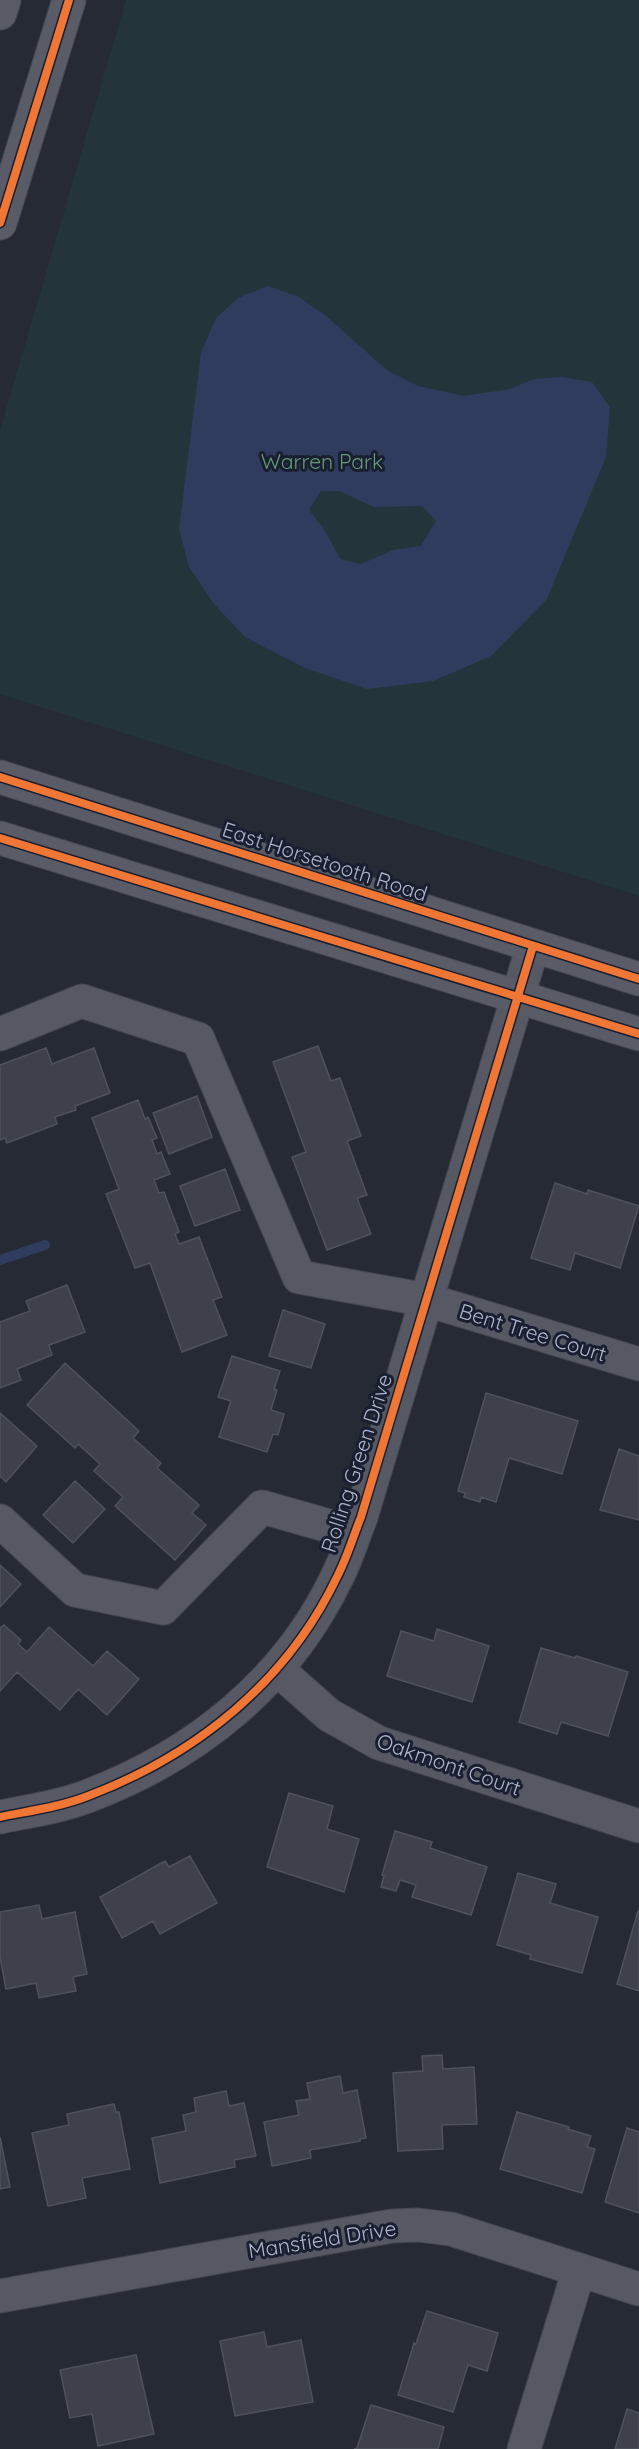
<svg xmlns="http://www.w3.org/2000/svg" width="639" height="2449" viewBox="0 0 639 2449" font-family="Quicksand,sans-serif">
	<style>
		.park { fill: #23343b }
		.water { fill: #303c5e; fill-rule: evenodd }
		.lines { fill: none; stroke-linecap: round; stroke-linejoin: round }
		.stream { stroke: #303c5e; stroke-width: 10 }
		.building { fill: #3e414b; stroke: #4e515e; stroke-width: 1.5 }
		.minor-casing { stroke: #42454e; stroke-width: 35 }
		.major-casing { stroke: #434752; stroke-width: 35 }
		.minor { stroke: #565964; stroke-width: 33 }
		.major { stroke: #595b66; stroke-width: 33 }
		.cycleway-casing { stroke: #191f30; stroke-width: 11 }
		.cycleway { stroke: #f07635; stroke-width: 8 }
		.labels { text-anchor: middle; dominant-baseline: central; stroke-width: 6; stroke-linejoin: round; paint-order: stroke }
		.park-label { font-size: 21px; fill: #649b79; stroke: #191f30 }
		.street-label { font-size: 21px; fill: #afb4c8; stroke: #191f30 }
	</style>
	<rect width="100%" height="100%" fill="#262a35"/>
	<path class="park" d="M126,0H639V896L0,694V430Z"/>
	<path class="water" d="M268,286L299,297L326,316L388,371L418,386L464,396L510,389L534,379L561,377L592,382L610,407L606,457L547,599L491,656L433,681L367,689L305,668L245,637L214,604L189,567L179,529L201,352L216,318L238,298ZM321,491H339L374,507L422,506L436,521L421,546L393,550L361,564L340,559L326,532L309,510Z"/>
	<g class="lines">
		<path class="stream" d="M0,1260L45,1245"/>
	</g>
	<path class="building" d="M318,1046L331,1081L340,1078L361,1136L347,1141L367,1195L357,1198L371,1234L327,1250L292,1157L306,1152L273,1062Z
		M46,1048L52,1064L94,1048L110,1093L75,1106L76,1110L55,1117L57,1124L7,1143L5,1138L0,1140V1065Z
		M197,1096L212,1137L169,1154L153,1113Z
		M138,1100L145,1119L148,1117L157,1138L152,1140L157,1154L161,1152L170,1174L154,1180L159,1193L164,1192L179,1232L175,1234L179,1244L199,1237L222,1297L213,1300L227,1335L182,1352L150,1263L135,1268L106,1194L119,1189L92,1118Z
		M225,1169L240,1210L195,1226L180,1186Z
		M555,1183L587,1194L588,1190L639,1206L620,1268L575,1253L570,1270L531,1258Z
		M67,1285L85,1332L49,1345L52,1355L17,1369L21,1380L0,1388V1322L30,1311L26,1301Z
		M283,1310L325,1324L311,1368L269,1356Z
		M232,1356L280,1371L274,1389L277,1390L271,1410L284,1414L278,1435L273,1434L267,1452L219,1437L231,1401L218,1397Z
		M65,1363L139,1431L133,1438L161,1463L157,1468L199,1505L192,1513L206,1525L175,1560L115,1506L123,1497L94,1471L100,1464L78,1444L75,1448L27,1405Z
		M486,1393L578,1421L562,1474L509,1458L496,1502L481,1497L480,1502L464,1497L465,1493L458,1491Z
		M0,1413L37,1446L6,1482L0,1476Z
		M619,1449L639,1456V1520L600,1510Z
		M75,1481L105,1509L73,1543L43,1515Z
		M0,1565L21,1584L0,1607Z
		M4,1625L21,1640L18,1644L27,1652L49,1627L93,1666L107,1651L139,1679L107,1715L78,1689L60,1710L17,1672L0,1691V1628Z
		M437,1629L489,1646L472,1702L387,1676L401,1631L434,1641Z
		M541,1648L575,1658L576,1656L628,1672L608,1736L561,1722L557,1734L519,1722Z
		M289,1793L333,1806L327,1829L359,1839L344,1892L267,1867Z
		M395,1831L432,1842L430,1848L487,1867L471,1915L412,1897L416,1885L400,1880L396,1891L381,1887L384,1876L382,1875Z
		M190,1856L217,1903L160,1934L153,1921L122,1938L100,1897L165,1861L169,1867Z
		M518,1873L556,1884L550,1903L598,1917L582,1973L530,1959L531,1955L497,1945Z
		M39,1905L42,1919L75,1912L87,1974L73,1977L76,1991L39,1998L36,1983L6,1989L0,1957V1912Z
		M638,1911H639V1991L617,1984Z
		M442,2055L443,2069L474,2067L477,2124L442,2125L443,2149L398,2151L393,2073L423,2071L422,2056Z
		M340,2076L343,2093L357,2090L366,2138L360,2139V2141L310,2150L311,2158L272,2166L264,2122L299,2115L296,2101L310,2099L307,2083Z
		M226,2091L229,2106L244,2103L256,2156L234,2160L235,2167L160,2183L152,2138L186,2131L183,2115L196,2112L194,2098Z
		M114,2104L116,2112H119L130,2169L82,2178L86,2198L48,2206L32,2133L69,2125L67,2114Z
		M517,2112L569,2127L568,2129L591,2136L587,2147L595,2149L582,2193L500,2169Z
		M627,2128L639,2132V2213L605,2202Z
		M0,2137L10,2187L0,2189Z
		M427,2311L498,2333L487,2371L468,2365L453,2412L398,2395L414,2343L416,2344Z
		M264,2332L267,2347L301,2340L313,2402L235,2416L220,2341Z
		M136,2355L154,2434L98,2446L92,2414L70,2418L60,2370Z
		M371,2405L444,2427L438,2449H354L357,2448Z
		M627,2409L639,2413V2449H615Z"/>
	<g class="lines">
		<defs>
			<path id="minor" d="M0,1034L82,1001L198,1039L299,1277L427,1300L639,1364
				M0,1521L75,1590L163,1608L262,1507L354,1533
				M277,1669L329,1715L379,1743L639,1826
				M0,1817C29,1811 60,1807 88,1796C196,1755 287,1682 337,1577C347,1558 353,1537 361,1517L533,946
				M0,2296L392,2226L418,2225L451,2229L639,2289
				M524,2449L579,2270"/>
			<path id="major" d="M0,13L4,0
				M0,223L69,0
				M0,777L639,979
				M0,838L639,1034"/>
		</defs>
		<use href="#minor" class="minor-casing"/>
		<use href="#major" class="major-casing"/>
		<use href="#minor" class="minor"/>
		<use href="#major" class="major"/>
		<defs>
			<path id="cycleway" d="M0,223L69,0
				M0,777L639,979
				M0,838L639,1034
				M0,1817C29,1811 60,1807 88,1796C196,1755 287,1682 337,1577C347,1558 353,1537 361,1517L533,946"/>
		</defs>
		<use href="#cycleway" class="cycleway-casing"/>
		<use href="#cycleway" class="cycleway"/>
	</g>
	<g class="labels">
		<g class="park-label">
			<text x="322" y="461">Warren Park</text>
		</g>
		<g class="street-label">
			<text transform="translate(325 861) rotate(18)">East Horsetooth Road</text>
			<text transform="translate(533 1332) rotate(17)">Bent Tree Court</text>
			<text transform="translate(356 1463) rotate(-72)">Rolling Green Drive</text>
			<text transform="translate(449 1764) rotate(19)">Oakmont Court</text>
			<text transform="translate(322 2239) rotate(-9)">Mansfield Drive</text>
		</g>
	</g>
</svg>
